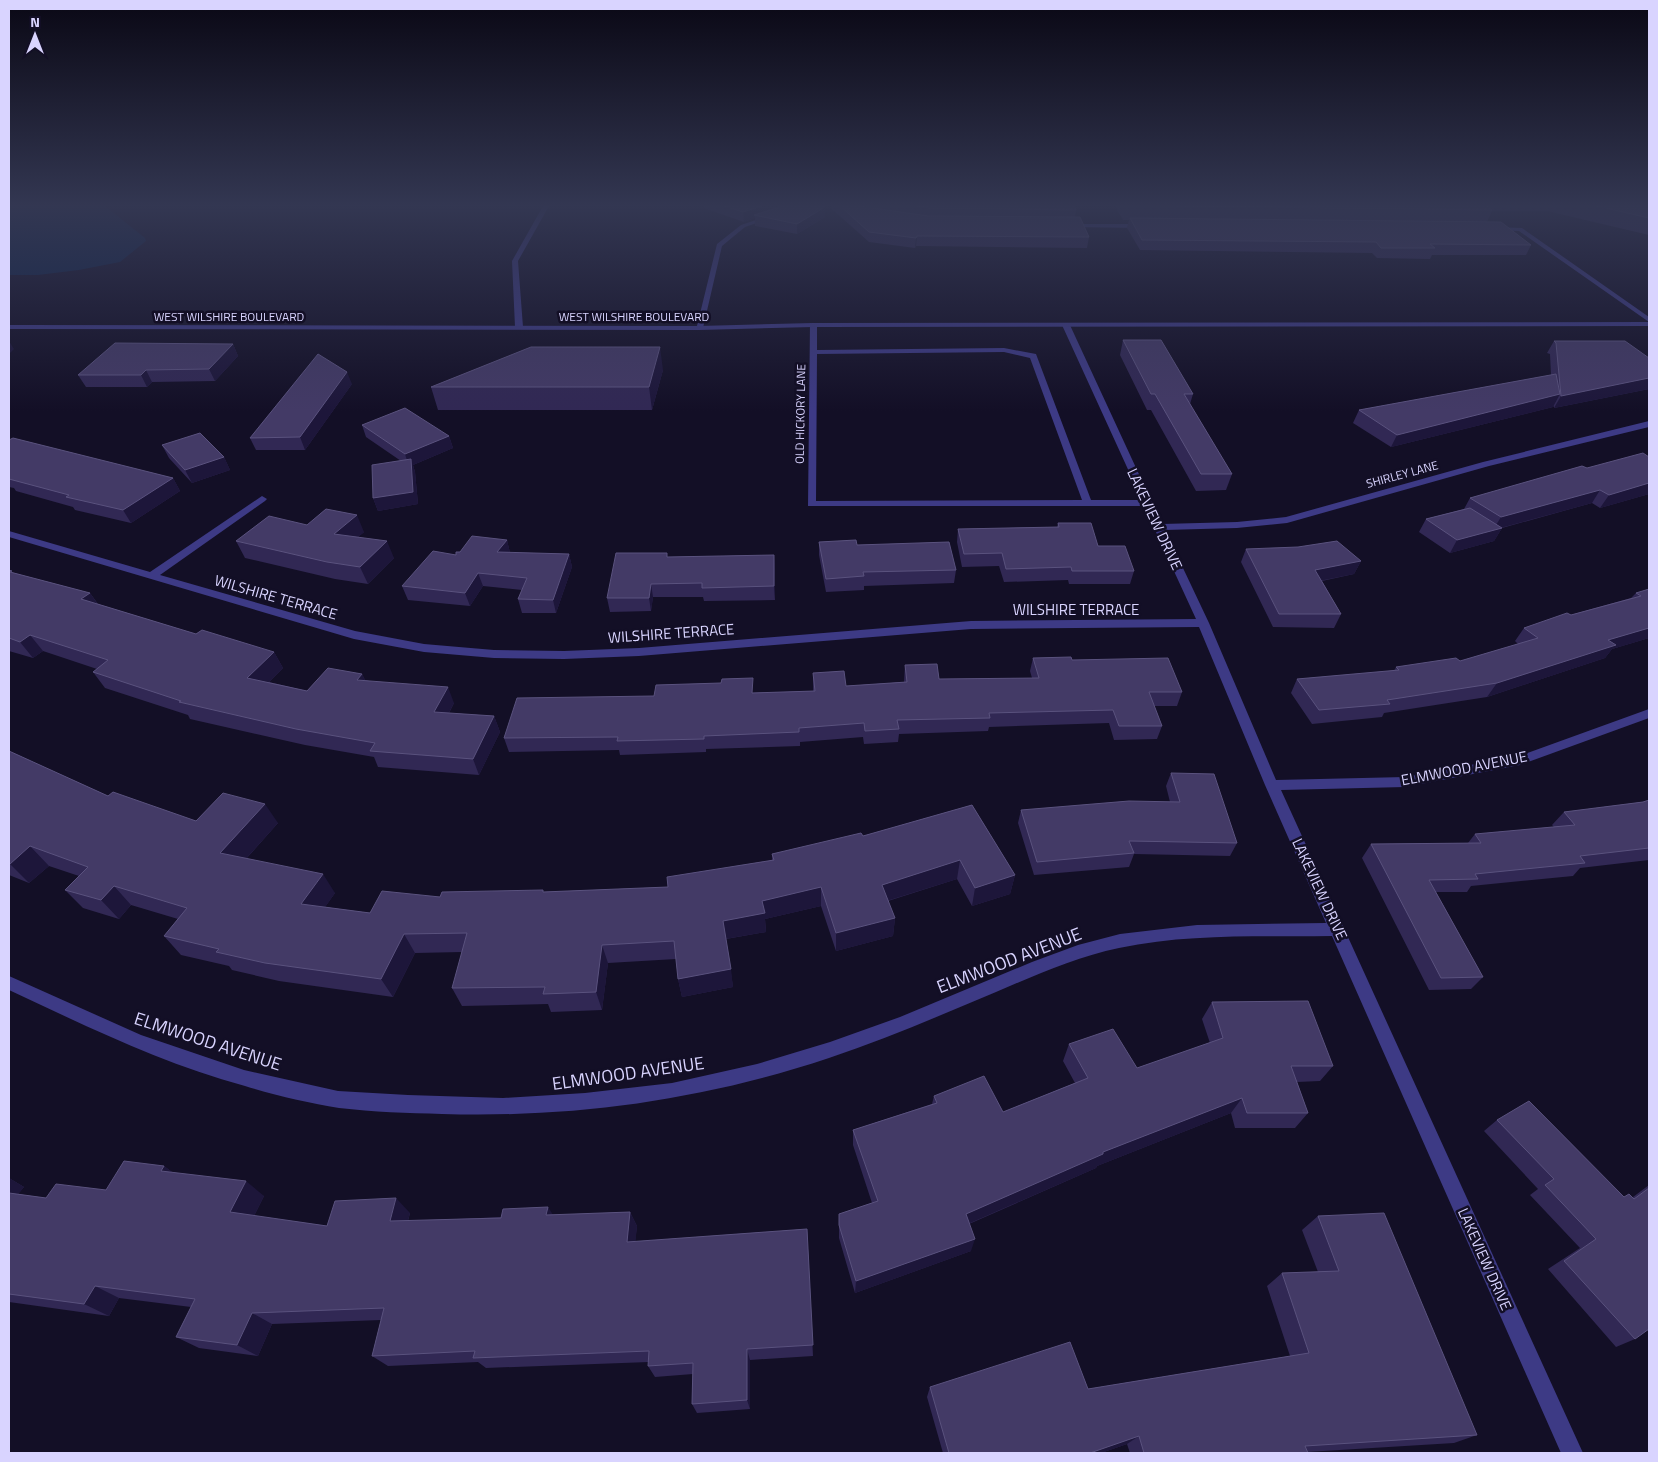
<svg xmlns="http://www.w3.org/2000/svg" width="1658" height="1462" viewBox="0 0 1658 1462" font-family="'Titillium Web',sans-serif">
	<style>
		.water { fill: #0c2248 }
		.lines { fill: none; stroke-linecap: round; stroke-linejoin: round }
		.minor { fill: #3d3a85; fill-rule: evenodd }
		.tertiary { fill: #3d3a85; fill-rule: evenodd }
		.wall { fill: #312854 }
		.shaded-wall { fill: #1d163a }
		.building { fill: #433a66; stroke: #5a527e }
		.labels { text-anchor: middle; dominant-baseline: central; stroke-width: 5; stroke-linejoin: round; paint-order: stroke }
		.far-street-label { font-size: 12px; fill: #d9d4ff; stroke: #130f26 }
		.street-label { font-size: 15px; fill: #d9d4ff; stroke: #130f26 }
		.near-street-label { font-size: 18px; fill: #d9d4ff; stroke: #130f26 }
	</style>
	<rect width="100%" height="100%" fill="#130f26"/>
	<path class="water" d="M9,206H105L145,238L146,241L120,262L79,270L38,275H9Z"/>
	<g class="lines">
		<path class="minor" d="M543,206H549L518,261L523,327L519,329L515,327L512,261Z
			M798,206H807L745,227L722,246L703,328L696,330L717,244L741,225Z
			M1064,224H1143L1146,226L1143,228L1066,227Z
			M1493,227L1522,228L1649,317V322L1519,231L1491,230Z
			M810,323L817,325V350L1004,348L1036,354L1091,500H1142L1062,325L1069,323L1162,524L1237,522L1286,517L1483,462L1649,421V427L1489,466L1287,523L1237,528L1165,530L1209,623L1276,780L1405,777L1519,756L1649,709V718L1520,765L1405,787L1281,790L1583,1453H1561L1332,936C1261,937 1189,933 1119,948C1076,957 1036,975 996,992C941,1015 886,1039 829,1058C703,1100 575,1118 442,1114C408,1113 373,1112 339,1108C309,1103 274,1095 245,1086C163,1064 86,1026 9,990V976L141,1035L244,1070L338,1091L408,1095L503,1098L585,1093L672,1083L757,1064L830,1042L900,1017L1032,962L1078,945L1120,934L1197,925L1326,923L1265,785L1199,627L971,629L639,656L564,659L494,658L424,652L354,639L9,537V531L150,572L262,496L267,499L265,501L160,575L355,631L424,644L494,650L564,651L639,648L971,621L1196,619L1144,506H808ZM1004,352L1030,358L1082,500L816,501L817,354Z"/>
		<path class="tertiary" d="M1649,322V326L813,327L699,330L9,329V325L699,326L813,323Z"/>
	</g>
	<path class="wall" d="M704,206H823L825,217L797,234L755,226V218L744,222L704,208Z
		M832,206H1074L1076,210L1075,217L1089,237L1087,248L916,246L915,248L869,242L832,209Z
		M1115,206H1649V235L1547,211H1492L1487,222L1531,245L1526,255H1432L1430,259L1377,258L1372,253L1140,250L1127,228L1129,220H1123Z
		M1123,340L1193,394L1190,404L1232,474L1226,490L1196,491L1151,410H1147L1120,355Z
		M1554,341L1649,358V389L1554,408V406L1553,407L1391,447L1353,423L1359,410L1551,375L1550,354L1547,353Z
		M233,344L238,356L215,381L152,382L147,387H86L78,375Z
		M663,370L652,410H438L431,387Z
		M352,384L305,450H256L250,438Z
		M362,425L449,436L453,448L413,465L415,472L418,504L378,511L373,498L401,461L366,437Z
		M9,440L173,478L180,491L131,523L75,510L73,507L16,491L14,488L9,487Z
		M162,445L224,457L230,470L192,483L169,458Z
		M1649,457V494L1600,508L1592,503L1502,528L1494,541L1450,553L1419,532L1426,519L1464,509L1470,498L1587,468Z
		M1058,523L1098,546L1134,571L1130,584H1069L1068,580L1004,582L999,566L962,567L957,542L958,529L1057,527Z
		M307,525L364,532L358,537L394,558L368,584L335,579L245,558L236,541Z
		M507,540L510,553L569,554L572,567L556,613H522L518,599L522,590L483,586L470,606L408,600L402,586L460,552Z
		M819,542L857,545L956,570L954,583L864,586V590L826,592L819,555Z
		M1246,549L1361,561L1354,574L1322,581L1341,614L1334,628L1273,627L1241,562Z
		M774,555L775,600L704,601L703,597H653L651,611L610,612L607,598L668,557Z
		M9,570L14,573L90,593L98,604L196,634L274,652L283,668L269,682L307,691L362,674L365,680L454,703L449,713L494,716L500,732L479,775L378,767L374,757L305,745L190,719L188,715L105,688L93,672L97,669L43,651L33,658L9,651Z
		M1649,589V638L1612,649L1605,658L1487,697L1384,713L1382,717L1312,724L1291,693L1297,679L1394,671L1396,667L1460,661L1518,644L1515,641L1524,628L1631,598L1636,593Z
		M1033,658L1072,660L1182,692L1177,706H1154L1162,726L1157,739L1114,740L1109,723L989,727L988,731L899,734L898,742L864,744L863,737L800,742V746L706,749V752L620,755L619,750L509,752L504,738L654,696L813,691V673L846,686L904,682L905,665L939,679L1032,678L1030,671Z
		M9,751L108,796L196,821L278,823L246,859L335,893L325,907L370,913L440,897L544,892L668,887L772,860V854L863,836L972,805L1015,875L1010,894L972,906L957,879L888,901L895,918L893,936L836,951L821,906L765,919L766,932L726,939L733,987L682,997L678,979L676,959L608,963L602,1010L551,1012L548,1004L462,1006L452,988L462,952L415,953L393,997L279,981L232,970L229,966L181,955L164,936L178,919L131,905L119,919L83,908L65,890L79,876L49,866L29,883L9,875Z
		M1171,773L1237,843L1230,856L1134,854L1129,867L1034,875L1018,823L1021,810L1170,802L1166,786Z
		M1649,800V860L1580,868L1573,876L1471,886L1467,892H1436L1483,977L1471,989L1429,990L1362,858L1371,844L1468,843L1475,834L1554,827L1552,825L1564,812L1643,802Z
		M1212,1002L1333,1066L1320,1081L1297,1082L1308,1113L1295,1128H1235L1231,1113L1097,1166L1096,1168L969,1224L971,1251L855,1293L839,1238V1214L872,1203L853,1145V1130L932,1104L934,1096L1003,1112L1075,1083L1063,1061L1069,1044L1137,1068L1210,1043L1202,1019Z
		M1497,1120L1623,1197H1633L1649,1185V1329L1635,1339L1616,1347L1548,1269L1580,1248L1530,1195L1538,1189L1484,1131Z
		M164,1166L172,1172L264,1196L254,1216L327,1226L410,1213L408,1221L630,1212L637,1226L635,1242L807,1229L813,1356L750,1360V1409L697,1413L692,1404L693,1374L655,1377L648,1366L649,1362L486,1368L478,1362L388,1366L372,1356L381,1320L272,1324L258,1356L199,1348L176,1337L191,1307L119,1298L109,1316L9,1302V1178L24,1187L18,1194L46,1198L106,1190Z
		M1318,1216L1477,1435L1454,1443L1307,1452L1308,1453H1130L1127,1444L1101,1453H943L927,1397L930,1387L1088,1389L1290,1356L1267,1286L1282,1273L1318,1272L1302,1230Z"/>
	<path class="shaded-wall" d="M762,206H792L754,215L755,218L744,222L743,212Z
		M825,207V217L797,234V224Z
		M917,236L916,246L915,248L916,238Z
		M9,341L14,349L9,354Z
		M233,344L238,356L215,381L209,369Z
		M660,347L663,370L652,410L649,387Z
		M146,370L152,382L147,387L141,375Z
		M347,372L352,384L305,450L300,437Z
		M1649,378V389L1554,408L1561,396Z
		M1560,394L1553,407L1391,447L1397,435Z
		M449,436L453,448L413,465L415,472L418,504L378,511L373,498L409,467L405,454Z
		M224,457L230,470L192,483L185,470Z
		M173,478L180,491L131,523L123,510Z
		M1649,483V494L1600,508L1609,495Z
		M1600,490L1592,503L1493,530L1501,517Z
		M357,515L364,532L342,551L334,534Z
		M1502,528L1494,541L1450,553L1457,540Z
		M507,540L510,553L497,552Z
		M387,541L394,558L368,584L360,567Z
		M569,554L572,567L556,613L553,600Z
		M774,555L775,568V600L774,586Z
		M1361,561L1354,574L1309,583L1315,570Z
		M478,573L483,586L470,606L465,593Z
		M651,584L653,597L651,611L649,598Z
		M90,593L101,609L81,599Z
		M1649,628V638L1612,649L1605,658L1487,697L1497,683L1608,640Z
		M30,635L43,651L33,658L20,642Z
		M274,652L283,668L257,694L247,678Z
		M362,674L370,690L357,680Z
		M448,687L454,703L441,728L434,712Z
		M494,716L500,732L479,775L473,759Z
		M265,804L278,823L234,872L220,853Z
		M30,846L49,866L29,883L10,864Z
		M960,860L957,879L880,903L882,885Z
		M323,874L335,893L314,923L301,904Z
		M1015,875L1010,894L972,906L975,888Z
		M114,886L131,905L119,919L101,900Z
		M821,887V906L765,919L766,932L725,939L723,921L762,901Z
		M895,918L893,936L836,951V933Z
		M404,934L415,953L393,997L381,979Z
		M602,945L608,963L602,1010L596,992Z
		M731,969L733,987L682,997L678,979Z
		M1242,1098L1231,1113L1097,1166L1096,1168L961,1227L966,1214L1103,1152Z
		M164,1166L184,1181L161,1171Z
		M9,1178L24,1187L10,1204H9Z
		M246,1181L264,1196L249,1226L230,1212Z
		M396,1198L410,1213L404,1235L390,1221Z
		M548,1207L557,1221L546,1215Z
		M630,1212L637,1226L634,1256L627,1242Z
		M975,1239L971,1251L855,1293L856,1281Z
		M95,1286L119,1298L109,1316L84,1304Z
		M252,1313L272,1324L258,1356L237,1345Z
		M747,1349L750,1360V1409L747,1400Z
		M1139,1436L1127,1444L1101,1453H1090Z"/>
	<path class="building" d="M725,206H762L743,212Z
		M783,206H823L825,207L797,224L754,215Z
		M840,206H859L928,216L1080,217L1089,237L917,236L916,238L869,232Z
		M916,206H1074L1076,210L929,208Z
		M1175,206H1487L1492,210Z
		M1597,206H1649V218Z
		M1130,218L1501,222L1531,245L1430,244L1435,248H1381L1376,242L1142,240Z
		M1123,340H1161L1193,394H1184L1232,474H1201L1155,394H1151Z
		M1554,341H1625L1649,358V378L1561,396L1556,343Z
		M115,343L233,344L209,369L146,370L141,375H78Z
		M531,347H660L649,387H431Z
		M318,354L347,372L300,437L250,438Z
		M1556,374L1560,394L1397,435L1359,410Z
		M405,408L449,436L405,454L362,425Z
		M200,433L224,457L185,470L162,445Z
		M13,438L173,478L123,510L66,497L69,495L9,479V477L10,476H9V440Z
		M1643,453L1649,457V483L1609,495L1600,490L1501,517L1470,498L1582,466L1587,468Z
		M411,459L413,492L373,498L372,465Z
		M1470,508L1502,528L1457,540L1426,519Z
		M326,509L357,515L334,534L387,541L360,567L327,562L236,541L269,516L307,525Z
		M1058,523H1091L1098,546H1125L1134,571H1072L1071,567L1006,569L1002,553L964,554L958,529L1059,527Z
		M472,536L507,540L497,552L569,554L553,600L518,599L527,578L478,573L465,593L402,586L433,551L456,555V552H460Z
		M856,540L857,545L949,542L956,570L863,572L864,576L826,579L819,542Z
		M1337,541L1361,561L1315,570L1341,614H1279L1246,549L1298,547Z
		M616,553H667V557L774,555V586L702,588V583L651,584L649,598H607Z
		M9,570L12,571L10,572L90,593L81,599L196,634L202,630L274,652L247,678L307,691L328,668L362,674L357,680L448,687L434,712L494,716L473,759L370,751L375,743L296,729L179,702L181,701L93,672L108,660L30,635L20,642L9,638Z
		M1649,589V628L1608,640L1616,645L1497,683L1387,700L1390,704L1319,710L1297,679L1399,670L1396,667L1456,658L1460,661L1538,638L1524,628L1567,613L1571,615L1641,596L1636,593Z
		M1071,657L1072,660L1168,658L1182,692H1149L1162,726H1119L1113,710L989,713L990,718L897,720L899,729L865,731L864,723L799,728V732L704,736V739L617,741L618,737L504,738L517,698L654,696L656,685L721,683L722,679L753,678L752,693L815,691L813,673L844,671L846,686L907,682L905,665L937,664L939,679L1039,678L1033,658Z
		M9,751L108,796L113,792L196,821L223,793L265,804L220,853L323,874L301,904L370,913L382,891L440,897L442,892L543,890V892L668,887L667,877L774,860L772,854L861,833L863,836L972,805L1015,875L975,888L960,860L882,885L895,918L836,933L821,887L762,901L765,913L723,921L731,969L678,979L674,941L602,945L596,992L543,994L545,987L452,988L467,933L404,934L381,979L265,963L216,952L219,949L164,936L187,908L114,886L101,900L65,890L88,867L30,846L10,864H9Z
		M1171,773L1214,774L1237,843L1129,841L1134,853L1037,862L1021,810L1129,801L1180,802Z
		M1649,800V848L1580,856L1585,863L1475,874L1478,879L1429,880L1483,977L1441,978L1371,844L1481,843L1475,834L1575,825L1564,812L1643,802Z
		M1308,1001L1333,1066H1291L1308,1113H1247L1242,1098L1103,1152V1154L966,1214L975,1239L856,1281L839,1225V1214L878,1201L853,1130L937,1103L934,1096L984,1076L1003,1112L1088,1078L1069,1044L1113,1029L1137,1068L1223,1038L1212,1002Z
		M1529,1101L1624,1197L1629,1194L1634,1199L1649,1188V1329L1635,1339L1564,1261L1596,1239L1545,1185L1554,1179L1497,1120Z
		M124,1161L164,1166L161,1171L246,1181L230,1212L327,1226L335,1201L396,1198L390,1221L501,1218L503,1209L548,1207L546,1215L630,1212L627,1242L807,1229L813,1345L747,1349V1400L692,1404L693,1363L648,1366L649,1351L473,1358L475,1351L372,1356L384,1308L252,1313L237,1345L176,1337L195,1299L95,1286L84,1304L9,1294V1193L46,1198L56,1184L106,1190Z
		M1384,1213L1477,1435L1305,1446L1308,1453H1144L1139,1436L1090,1453H949L930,1387L1070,1342L1088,1389L1309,1353L1282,1273L1339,1271L1318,1216Z"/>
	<linearGradient id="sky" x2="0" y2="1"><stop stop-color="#0a0815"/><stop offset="0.5" stop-color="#333752"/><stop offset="1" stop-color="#333752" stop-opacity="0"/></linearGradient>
	<rect width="1658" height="411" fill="url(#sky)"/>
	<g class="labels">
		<g class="far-street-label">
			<text x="229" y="316">WEST WILSHIRE BOULEVARD</text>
			<text x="634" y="316">WEST WILSHIRE BOULEVARD</text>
			<text transform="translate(800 414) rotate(-89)">OLD HICKORY LANE</text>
			<text transform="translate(1402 474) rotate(-15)">SHIRLEY LANE</text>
		</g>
		<g class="street-label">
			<text transform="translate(1155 519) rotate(65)">LAKEVIEW DRIVE</text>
			<text transform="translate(276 597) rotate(16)">WILSHIRE TERRACE</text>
			<text x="1076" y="609">WILSHIRE TERRACE</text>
			<text transform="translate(671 633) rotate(-4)">WILSHIRE TERRACE</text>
			<text transform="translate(1464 768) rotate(-11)">ELMWOOD AVENUE</text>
			<text transform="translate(1320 889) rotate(65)">LAKEVIEW DRIVE</text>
			<text transform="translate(1485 1259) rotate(66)">LAKEVIEW DRIVE</text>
		</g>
		<g class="near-street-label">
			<text transform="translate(1009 960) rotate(-21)">ELMWOOD AVENUE</text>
			<text transform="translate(208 1041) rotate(18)">ELMWOOD AVENUE</text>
			<text transform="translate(628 1073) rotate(-8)">ELMWOOD AVENUE</text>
		</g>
	</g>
	<rect width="1658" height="1462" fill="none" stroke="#d9d4ff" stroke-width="20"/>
	<g transform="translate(35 35)" stroke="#130f26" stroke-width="4" paint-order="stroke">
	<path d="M0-4L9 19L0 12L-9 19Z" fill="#d9d4ff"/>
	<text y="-8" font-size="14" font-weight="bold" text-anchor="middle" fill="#d9d4ff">N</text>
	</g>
</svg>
